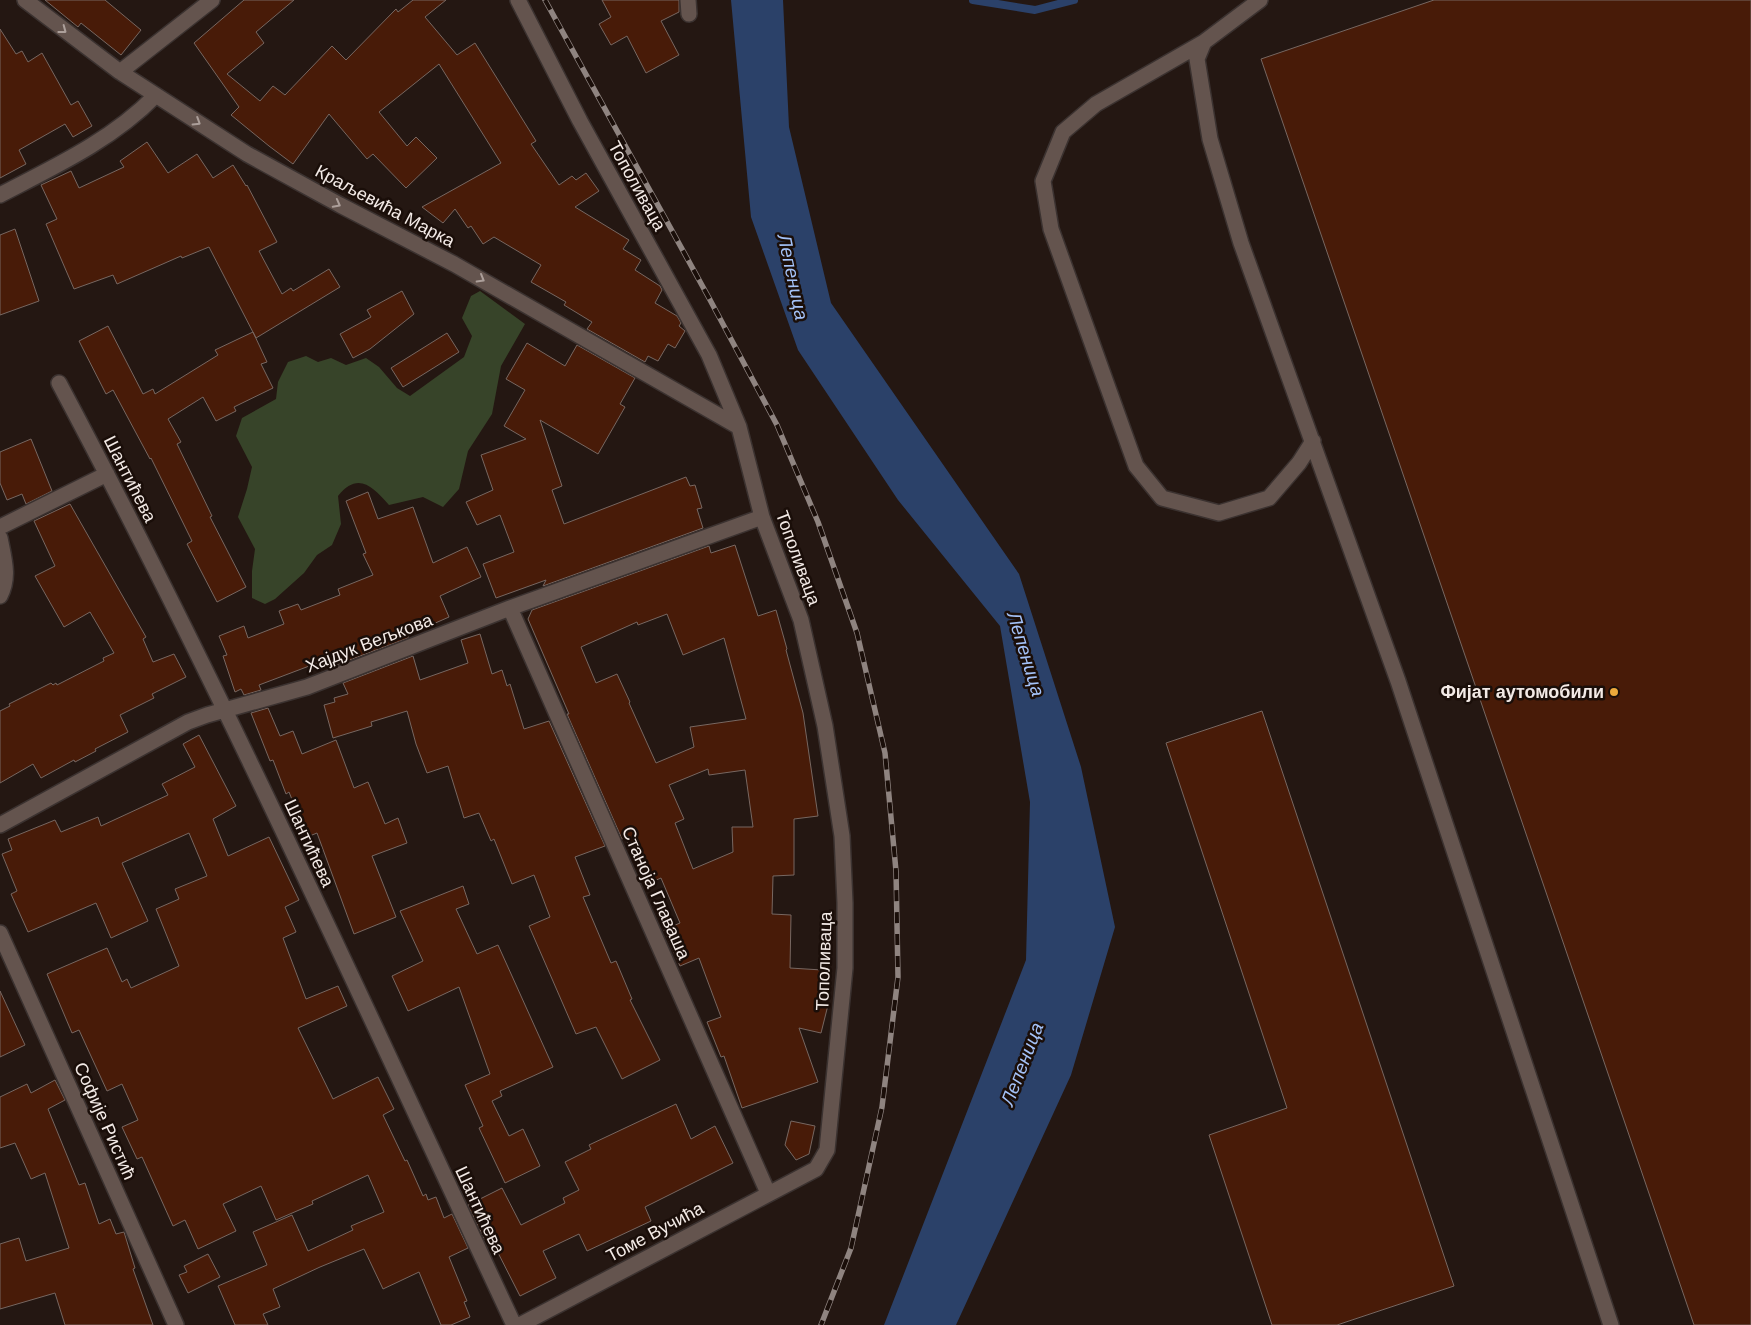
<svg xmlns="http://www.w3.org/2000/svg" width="1751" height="1325" viewBox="0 0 1751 1325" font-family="Arial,sans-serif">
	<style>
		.green { fill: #374429 }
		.water { fill: #2b4169 }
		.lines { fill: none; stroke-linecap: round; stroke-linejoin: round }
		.stream { stroke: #2b4169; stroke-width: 8 }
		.building { fill: #481b08; stroke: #776761; fill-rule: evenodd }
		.minor-casing { stroke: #3b3230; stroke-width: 18 }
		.minor { stroke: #64544e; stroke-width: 15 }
		.rail-casing { stroke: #8f8480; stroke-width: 5.5 }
		.rail { stroke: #1a0e09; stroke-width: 4; stroke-dasharray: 11; stroke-linecap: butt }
		.oneway { stroke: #ac9f9a }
		.poi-dot { fill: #eca93b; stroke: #1a0e09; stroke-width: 2 }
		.labels { text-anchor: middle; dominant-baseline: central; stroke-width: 5; stroke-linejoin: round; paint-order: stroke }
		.street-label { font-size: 18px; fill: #f3eae6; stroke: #1a0e09 }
		.poi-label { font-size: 18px; font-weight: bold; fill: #f3eae6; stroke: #1a0e09; text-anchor: end }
		.water-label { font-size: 19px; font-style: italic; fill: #a4c2f8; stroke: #1a0e09 }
	</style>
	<rect width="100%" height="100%" fill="#241712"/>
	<path class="green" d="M480,291L525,324L501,366L492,414L468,451L459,489L443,507L423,497L389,505C373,487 358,471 338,496L341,524L332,545L317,555L304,573L275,599L265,604L252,598V571L255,549L238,517L247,489L252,467L236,436L242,418L276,399L278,382L288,362L306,356L318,362L331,358L346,365L366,358L379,367L397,388L410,396L464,357L472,336L462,318L471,296Z"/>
	<path class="water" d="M731,0H783L789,127L831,303L1019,574L1081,767L1115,927L1071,1075L956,1325H884L1026,960L1030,802L1000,626L898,500L798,350L751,217Z"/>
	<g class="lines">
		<path class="stream" d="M973,0L1035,10L1074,0"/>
	</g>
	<path class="building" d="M45,0H105L141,30L121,55L81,23L78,27Z
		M244,0H294L256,32L264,43L227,74L260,101L273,86L285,95L332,46L346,60L396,9L398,12L413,0H446L425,17L457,55L475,43L536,141L531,144L559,185L572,176L576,180L586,173L599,191L575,207L629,240L623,249L641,260L635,270L660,286L662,290L655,303L677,316L681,323L679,326L685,331L675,348L668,344L658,361L648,356L645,362L587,329L592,322L564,305L566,302L531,282L541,265L494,237L483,244L471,226L468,228L455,209L443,223L422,207L501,163L439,64L379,112L407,146L416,137L437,158L406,188L373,154L367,159L329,114L293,164L269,146L231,115L239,107L194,43Z
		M602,0H679V12L661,21L679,55L646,73L627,36L611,45L599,24L611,17Z
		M1434,0H1751V1325H1694L1261,59Z
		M0,29L16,54L22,51L28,62L42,53L71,105L78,101L92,126L73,137L65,124L19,150L26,164L0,178Z
		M147,142L168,173L197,154L213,178L233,165L246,186L247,185L277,242L259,251L282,294L291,288L293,291L329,269L340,287L256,338L209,247L182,258L181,256L117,284L113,275L74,289L46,224L57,219L41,185L71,171L79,188L124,167L120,161Z
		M15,229L39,301L0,315V235Z
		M402,291L414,314L370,349L353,358L340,334L371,317L367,310Z
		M108,326L143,394L153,389L155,394L218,355L215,350L253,332L267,362L261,364L273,388L234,407L236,411L216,421L203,397L168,419L181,442L177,444L212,516L210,517L246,587L217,602L187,544L192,541L151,458L150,459L113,390L106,394L79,341Z
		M447,333L459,352L403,387L391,368Z
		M527,343L565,366L577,345L635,378L620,404L625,407L598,454L540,420L562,486L552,490L564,524L686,477L690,486L695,485L702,508L697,509L703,528L543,586L546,580L496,598L483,564L514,552L500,515L477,525L466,502L493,490L481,455L526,439L504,426L525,390L506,379Z
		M31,439L52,491L26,504L22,494L7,500L0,483V452Z
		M368,492L378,519L413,507L433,563L467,547L481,577L440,596L449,617L408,635V638L336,665L333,657L259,685L261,690L244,695L241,689L235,692L223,656L227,655L219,636L244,626L248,638L284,624L279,611L298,604L301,610L340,595L338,589L373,575L363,554L366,553L346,501Z
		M70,504L146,637L143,639L153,662L174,654L186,677L152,694L154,698L120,715L128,732L95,749L96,751L75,762L74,760L41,778L33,764L0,783V711L10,706L9,704L51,683L53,685L56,683L57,685L104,661L103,658L114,653L90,612L64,627L35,576L55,566L34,521Z
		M735,545L758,616L776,610L787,649L786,650L803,713L818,816L794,819V875L773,876L772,914L791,915L790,968L822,970L820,1003L828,1005L821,1033L799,1028L818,1082L742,1108L724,1056L721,1057L707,1022L721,1017L699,958L680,966L664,930L680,923L661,878L647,884L631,842L628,844L626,837L622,839L567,714H569L528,619L532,610L709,546L711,553ZM667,614L683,655L724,638L746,719L690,727L694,747L656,763L629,703L630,702L617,674L596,683L581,647L637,622L638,625ZM708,769L709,775L745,770L753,827H732L733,852L693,869L675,823L684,819L669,785Z
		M480,634L492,674L502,670L507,686L510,684L524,729L549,721L605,846L575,857L590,895L583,897L611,963L616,961L632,999L630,1000L660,1060L622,1079L596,1027L576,1034L529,926L550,917L534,875L512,884L494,839L491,841L479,813L464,818L448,766L427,773L416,744L407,711L371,722L372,726L333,738L324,705L335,702L334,698L348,694L343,683L413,656L420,680L468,663L461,640Z
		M268,708L280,736L293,731L302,754L336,740L354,788L368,782L385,824L398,818L407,843L372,856L396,917L354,934L317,833L307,837L289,792L286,794L273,760L270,761L251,713Z
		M1262,711L1454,1286L1337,1325H1272L1209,1135L1287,1108L1166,743Z
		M199,735L236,806L213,819L228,856L269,837L299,900L285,907L296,932L283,938L306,999L338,986L347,1006L298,1028L333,1099L378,1077L394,1109L383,1115L405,1161L407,1160L423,1196L426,1194L428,1200L436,1197L444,1218L452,1214L468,1248L449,1257L467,1301L464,1302L470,1317L451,1325H441L419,1272L383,1289L364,1249L320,1267L273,1289L280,1307L263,1314L268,1325H235L218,1286L267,1265L253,1232L292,1215L308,1251L353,1230L351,1226L384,1212L368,1175L312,1201L313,1204L276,1220L261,1186L223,1204L236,1231L198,1249L185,1220L173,1226L142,1157L137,1159L122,1127L138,1120L122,1084L107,1091L79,1030L72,1033L47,974L107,948L122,982L127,979L131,988L179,966L156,909L179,899L175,889L207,876L189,833L122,863L148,921L111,938L96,903L28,932L11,894L17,891L2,854L12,850L8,839L55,820L61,832L98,817L101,826L168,795L162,784L195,767L183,744Z
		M463,886L469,904L456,909L477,954L498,945L553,1067L500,1091L502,1096L492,1101L509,1136L523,1129L540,1166L505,1183L479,1128L483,1126L465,1085L490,1074L459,987L408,1011L392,976L423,961L400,911Z
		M0,991L25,1045L0,1057Z
		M55,1080L65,1100L48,1109L79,1185L85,1183L99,1224L110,1219L116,1234L124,1232L135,1268L133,1269L153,1325H65L55,1293L0,1309V1244L19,1238L26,1261L69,1248L45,1173L31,1179L15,1143L0,1148V1097L27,1084L31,1093Z
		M676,1104L691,1139L715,1126L733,1163L645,1207L651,1221L587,1251L579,1234L543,1251L556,1278L520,1296L490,1237L485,1240L468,1205L502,1188L521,1225L565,1203L563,1198L579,1190L565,1162L591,1149L589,1145Z
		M791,1121L815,1126L809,1154L796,1160L785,1145Z
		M208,1254L220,1277L188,1293L179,1275L187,1272L184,1266Z"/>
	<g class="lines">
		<defs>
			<path id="minor" d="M25,0L120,72L247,154L340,205L454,264L739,427
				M518,0L580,121L709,355L739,427L762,517L801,620L825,726L842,836L845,903V968L827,1150L816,1169L520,1325
				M688,0L689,14
				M1260,0L1204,42L1197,59L1210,139L1241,243L1398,681L1611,1325
				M1204,42L1096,104L1063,132L1043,181L1051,229L1136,466L1162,498L1219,513L1269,498L1299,463L1313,441
				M120,72L212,0
				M0,195C54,167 112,140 155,96
				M59,383C223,691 366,1009 514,1325
				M0,527L107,474
				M0,538C4,559 10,577 0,596
				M510,608L768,1193
				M0,825L188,722L207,715L307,687L510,608L762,517
				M0,933L176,1325"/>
		</defs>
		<use href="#minor" class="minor-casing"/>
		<use href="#minor" class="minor"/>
		<defs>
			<path id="rail" d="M545,0L709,298L777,425L818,522L857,633L885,753L896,871L898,977L882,1107L851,1248L821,1325"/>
		</defs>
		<use href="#rail" class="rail-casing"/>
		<use href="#rail" class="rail"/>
	</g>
	<defs><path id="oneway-chevron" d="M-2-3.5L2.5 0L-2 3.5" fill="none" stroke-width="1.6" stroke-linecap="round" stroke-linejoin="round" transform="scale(1.25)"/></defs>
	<g class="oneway">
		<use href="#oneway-chevron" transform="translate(63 30) rotate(37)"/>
		<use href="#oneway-chevron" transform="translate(197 122) rotate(32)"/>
		<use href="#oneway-chevron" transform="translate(337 204) rotate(28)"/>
		<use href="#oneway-chevron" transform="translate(481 279) rotate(30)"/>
	</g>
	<circle class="poi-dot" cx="1614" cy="692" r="5"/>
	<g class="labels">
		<g class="street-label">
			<text transform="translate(637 186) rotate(61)">Тополиваца</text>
			<text transform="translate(385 206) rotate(28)">Краљевића Марка</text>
			<text transform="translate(130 479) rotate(63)">Шантићева</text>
			<text transform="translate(798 558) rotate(70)">Тополиваца</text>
			<text transform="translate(369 643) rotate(-21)">Хајдук Вељкова</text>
			<text transform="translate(309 843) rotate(65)">Шантићева</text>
			<text transform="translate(656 893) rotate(66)">Станоја Главаша</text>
			<text transform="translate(824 961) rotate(-88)">Тополиваца</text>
			<text transform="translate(105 1121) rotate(66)">Софије Ристић</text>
			<text transform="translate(480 1210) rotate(65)">Шантићева</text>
			<text transform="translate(655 1232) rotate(-28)">Томе Вучића</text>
		</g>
		<g class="poi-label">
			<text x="1604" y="692">Фијат аутомобили</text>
		</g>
		<g class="water-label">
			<text transform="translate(793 277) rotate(78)">Лепеница</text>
			<text transform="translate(1026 654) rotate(73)">Лепеница</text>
			<text transform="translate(1022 1064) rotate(-69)">Лепеница</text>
		</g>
	</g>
</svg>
